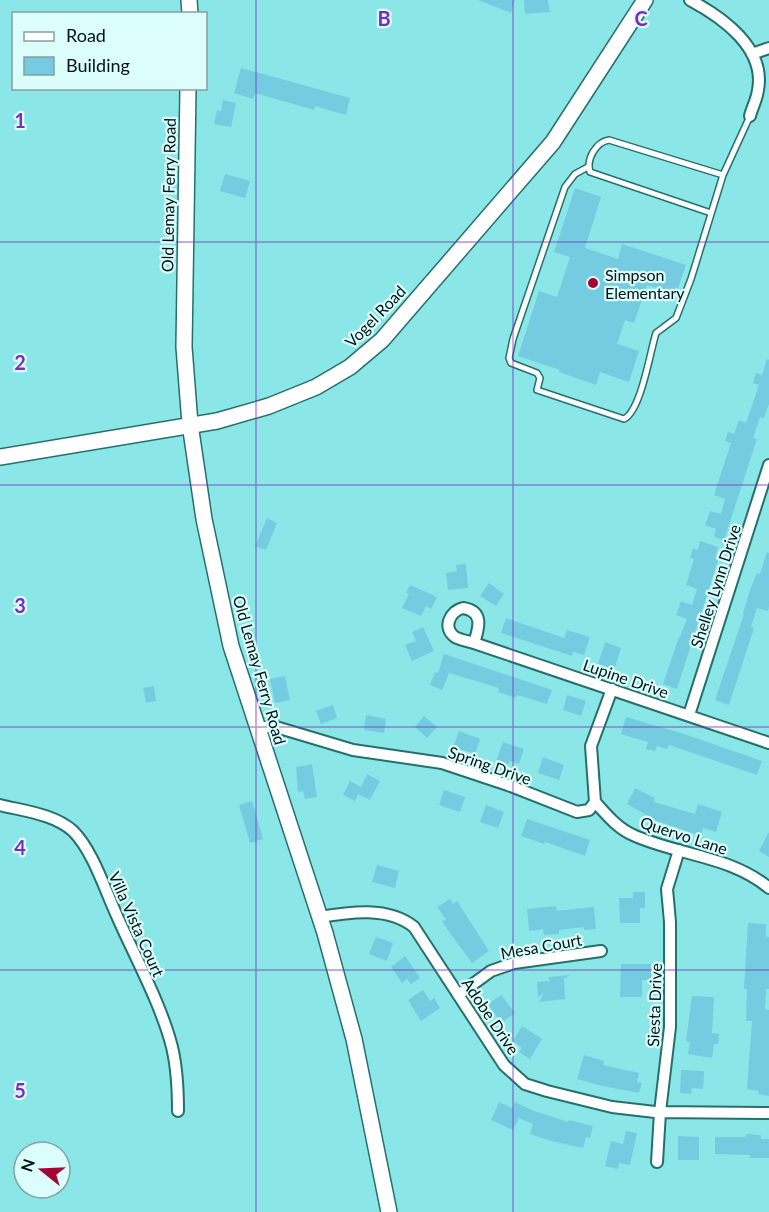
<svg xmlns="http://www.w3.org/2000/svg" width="769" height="1212" viewBox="0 0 769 1212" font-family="Lato,sans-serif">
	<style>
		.building { fill: #75cce1 }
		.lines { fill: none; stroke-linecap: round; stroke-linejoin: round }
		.lane-casing { stroke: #266f6f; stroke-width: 8 }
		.street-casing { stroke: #266f6f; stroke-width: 14 }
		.secondary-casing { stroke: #266f6f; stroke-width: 18 }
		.lane { stroke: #fff; stroke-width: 5 }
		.street { stroke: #fff; stroke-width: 10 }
		.secondary { stroke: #fff; stroke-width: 15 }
		.grid { fill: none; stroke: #7b2cbf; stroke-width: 1.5; stroke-opacity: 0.55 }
		.poi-dot { fill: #a30635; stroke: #dbfefd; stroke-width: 2 }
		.labels { text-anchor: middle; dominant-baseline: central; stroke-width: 4.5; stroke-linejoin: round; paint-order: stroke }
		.street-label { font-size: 16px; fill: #011212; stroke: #dbfefd }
		.poi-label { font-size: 16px; fill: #011212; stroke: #dbfefd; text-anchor: start }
		.grid-label { font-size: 20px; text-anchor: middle; font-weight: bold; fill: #7b2cbf; stroke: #dbfefd; stroke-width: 4.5; stroke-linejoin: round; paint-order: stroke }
	</style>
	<rect width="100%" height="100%" fill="#8be7e7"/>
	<path class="building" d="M478,0H515L511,13Z
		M524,0H548L550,12L525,14Z
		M241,68L350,98L346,115L315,106L314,110L255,93L253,99L234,93Z
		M223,100L236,103L231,127L214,124L217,110L221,111Z
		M225,174L250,181L245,198L220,191Z
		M575,188L601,197L585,248L618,259L622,244L686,265L676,294L647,285L634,323L625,320L617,344L639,351L629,382L600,372L596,385L559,372L560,370L518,356L539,291L557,297L570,257L554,252Z
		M767,359L769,360V404L764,418L760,417L753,438L757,439L724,540L714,537L716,529L705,525L710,511L721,514L725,499L714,495L731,443L725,441L728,432L734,434L739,420L746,423L759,385L753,383L756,373L762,375Z
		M267,518L277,523L266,550L255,546Z
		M700,541L718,547L715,559L718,560L677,689L663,684L679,637H680L687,619L676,615L681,601L692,605L697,589L686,585L694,559L690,558L693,548L698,550Z
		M767,552L769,553V607L768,611L757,608L751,627L754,628L729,705L715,700L744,614L743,613L750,590L757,573L760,574Z
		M466,564L468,588L448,590L446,573L457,571L456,565Z
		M489,583L504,594L496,606L480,596Z
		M410,585L437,597L431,609L426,606L421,616L402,608L409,594L406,593Z
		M506,618L564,638L567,630L590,637L584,655L573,652L572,656L501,633Z
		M423,627L434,651L412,661L405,645L416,641L412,632Z
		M605,642L621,648L614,670L598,664Z
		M444,654L552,690L547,704L517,695L516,698L498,692L499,688L449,673L442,690L430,685L435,672L438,673Z
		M285,676L290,700L275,703L270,679Z
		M154,686L156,701L146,703L143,688Z
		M567,695L586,701L581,716L563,710Z
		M333,705L337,718L321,724L316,711Z
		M366,715L386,719L384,733L364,730Z
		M424,716L437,727L427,738L415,727Z
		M626,717L684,734L762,761L757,775L669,745L667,749L657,746L655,751L646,749L648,742L621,734Z
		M459,731L480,739L475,754L453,747Z
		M503,742L524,749L519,764L510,761L508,765L496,761Z
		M543,757L564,765L559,780L538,773Z
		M312,764L317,797L305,799L303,791L298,792L296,767Z
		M367,774L380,781L370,800L358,794L355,801L343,795L350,781L361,787Z
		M635,788L655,798L654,802L695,814L698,804L722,812L716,832L703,828L701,836L657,821L627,804Z
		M444,790L465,797L460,812L439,805Z
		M252,801L263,839L250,843L239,805Z
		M486,805L504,812L498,828L480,822Z
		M527,819L590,840L585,856L545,842L544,844L521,836Z
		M769,832V857L759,851Z
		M377,865L399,871L395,888L372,882Z
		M633,892H645V908H640V923H620L619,898H633Z
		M450,899L453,904L457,901L489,951L472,963L442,922L446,919L437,907Z
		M556,906L557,911L594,907L596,929L584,930V927L559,930V934L544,935L543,929L529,931L527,909Z
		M748,923L766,924V937H769V989H766L765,1009L769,1010V1096L758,1094L759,1091L747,1089L752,1021H746L747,989H744Z
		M376,937L393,943L387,961L369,954Z
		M405,956L420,978L411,984L407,979L402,983L391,967Z
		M621,964H651V980H642V997H620Z
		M570,975L564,979L565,999L539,1002L544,993L538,997L537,982L550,981L548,977Z
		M423,990L430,1001L434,998L440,1008L421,1021L408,1000Z
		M501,995L515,1013L501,1023L488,1004Z
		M692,996L714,997L712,1033L719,1034L718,1044H714L712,1058L688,1054L690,1042L686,1041Z
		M522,1026L542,1039L530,1059L519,1052L522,1048L513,1041Z
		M584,1055L604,1061L603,1065L639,1073L637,1082L642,1083L639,1093L602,1086L577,1079Z
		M681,1070L704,1071L703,1089L692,1088L691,1094L680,1093Z
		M499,1102L512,1108L515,1102L534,1111L568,1122L569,1120L593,1126L590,1138L586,1137L583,1148L551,1141L530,1134L533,1124L519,1118L513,1130L491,1120Z
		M626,1131L637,1133L630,1165L619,1163L618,1169L605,1166L611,1141L623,1144Z
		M746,1134L761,1135V1139H769V1158H750V1155L715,1154V1137H746Z
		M678,1136L699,1137V1160H678Z"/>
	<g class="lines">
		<defs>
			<path id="lane" d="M588,167L575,174L565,187L513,339L509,358L511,363L537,373L540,378L537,390L624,419C641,411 650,352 656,333L676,318L691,279L723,175L750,116
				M711,213L590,172C586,159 596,142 609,140L723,175"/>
			<path id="street" d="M690,0C722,17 766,48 758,90C757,99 752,108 750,116
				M752,54L769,48
				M463,608C484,611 479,628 474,643C468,641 460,640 455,637C442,628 450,611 463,608Z
				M474,643L769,743
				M689,715L769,465
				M256,727H276L353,750L442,763L508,785L577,812L589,810L595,802L591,746L612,689
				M595,802C606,814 617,828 633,835C677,855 731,856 769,888
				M0,805C24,811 54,814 73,831C93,851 105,890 117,916C135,957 161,1004 172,1047C177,1068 178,1090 178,1111
				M319,917C350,912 388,906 414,927L504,1065L525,1084L547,1091L612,1107L655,1112L769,1113
				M458,995L491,971L514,963L601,951
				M657,1162L660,1112L670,1027V922L667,889L679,850"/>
			<path id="secondary" d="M189,0L190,14
				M188,88L184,347L190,424L204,519L231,646L325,933L354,1039L389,1212
				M0,457L217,421L269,406L316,387L350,367L382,340L553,142L645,0"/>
		</defs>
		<use href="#lane" class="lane-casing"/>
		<use href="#street" class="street-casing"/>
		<use href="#secondary" class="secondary-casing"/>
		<use href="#lane" class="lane"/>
		<use href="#street" class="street"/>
		<use href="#secondary" class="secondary"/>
	</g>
	<path class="grid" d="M256,0V1212M513,0V1212M0,242H769M0,485H769M0,727H769M0,970H769"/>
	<circle class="poi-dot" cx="593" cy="283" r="6"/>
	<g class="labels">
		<g class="street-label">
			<text transform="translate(168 195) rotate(-89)">Old Lemay Ferry Road</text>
			<text transform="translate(375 316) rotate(-46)">Vogel Road</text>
			<text transform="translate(715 586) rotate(-72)">Shelley Lynn Drive</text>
			<text transform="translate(260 670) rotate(74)">Old Lemay Ferry Road</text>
			<text transform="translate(626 678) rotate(19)">Lupine Drive</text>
			<text transform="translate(490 765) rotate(19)">Spring Drive</text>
			<text transform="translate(684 835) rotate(18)">Quervo Lane</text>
			<text transform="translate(137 924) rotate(66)">Villa Vista Court</text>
			<text transform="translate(541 946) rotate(-10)">Mesa Court</text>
			<text transform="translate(654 1005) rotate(-88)">Siesta Drive</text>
			<text transform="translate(491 1016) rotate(56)">Adobe Drive</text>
		</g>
		<g class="poi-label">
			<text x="605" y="274">Simpson<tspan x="605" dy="18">Elementary</tspan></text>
		</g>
	</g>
	<g class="grid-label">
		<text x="384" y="26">B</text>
		<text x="641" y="26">C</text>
		<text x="20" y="128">1</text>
		<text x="20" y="370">2</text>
		<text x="20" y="613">3</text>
		<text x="20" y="855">4</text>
		<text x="20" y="1098">5</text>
	</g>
	<rect x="12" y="12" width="195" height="78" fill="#dbfefd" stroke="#84a09f" stroke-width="1.5"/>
	<rect x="24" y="32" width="30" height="9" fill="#ffffff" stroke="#84a09f" stroke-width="1.5"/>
	<text x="66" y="42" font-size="18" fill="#011212">Road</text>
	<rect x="24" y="57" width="30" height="18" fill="#75cce1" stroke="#84a09f" stroke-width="1.5"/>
	<text x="66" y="72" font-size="18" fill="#011212">Building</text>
	<g transform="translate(42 1170) rotate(288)"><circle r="28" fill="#dbfefd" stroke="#84a09f" stroke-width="1.5"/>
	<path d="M0-4.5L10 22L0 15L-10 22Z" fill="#a30635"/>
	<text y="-9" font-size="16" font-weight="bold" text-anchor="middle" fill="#011212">N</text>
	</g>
</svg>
